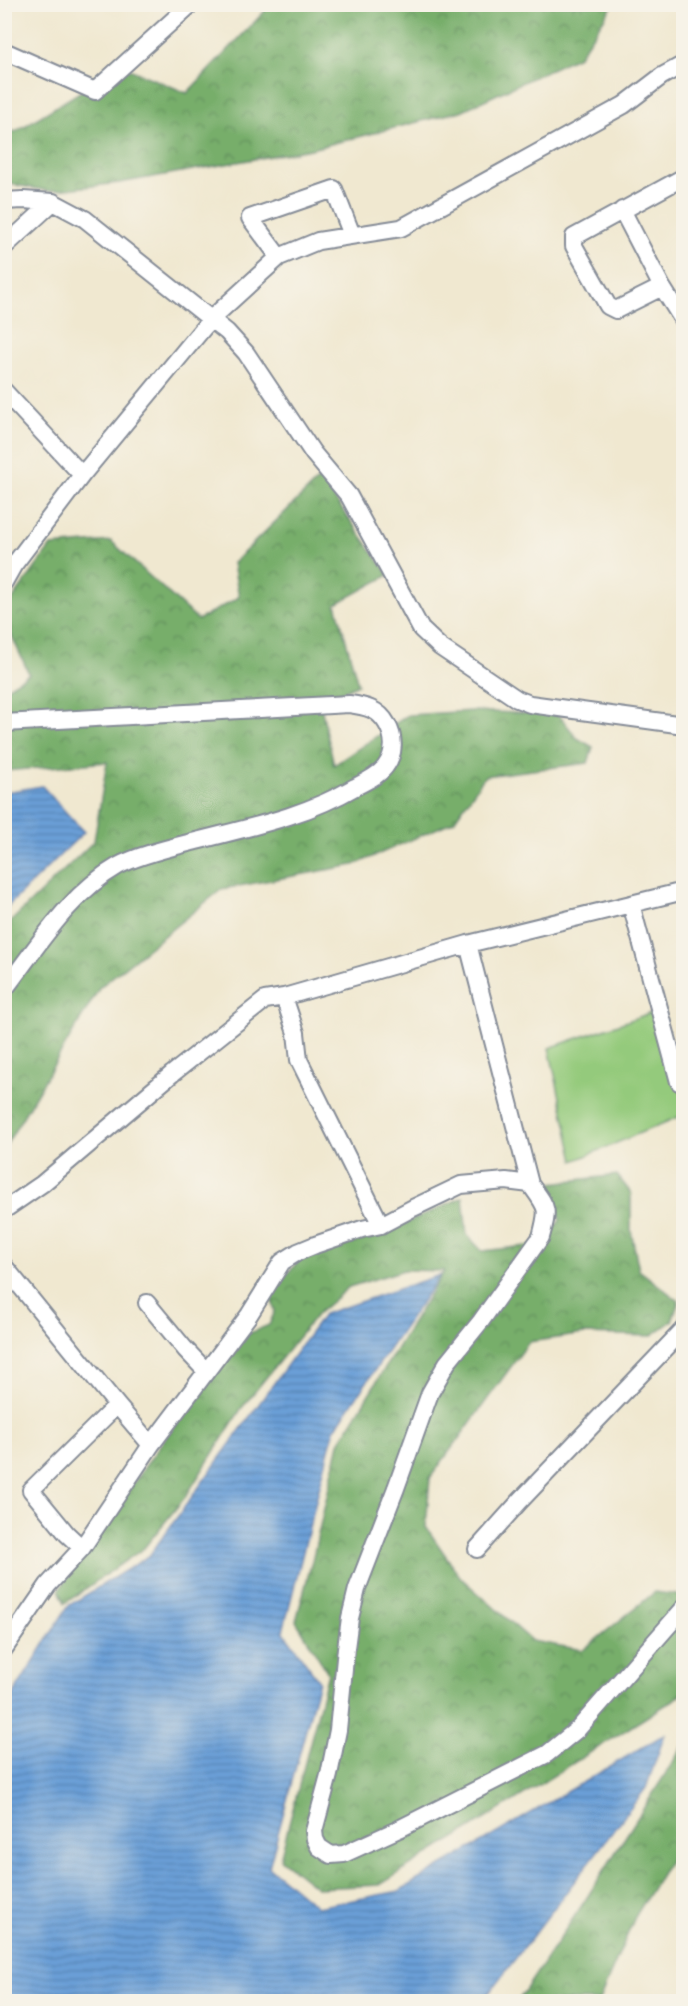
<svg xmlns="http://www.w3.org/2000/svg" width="688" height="2006" viewBox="0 0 688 2006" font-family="'Libre Caslon Text',serif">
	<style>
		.green { fill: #94ca7b; stroke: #587c6c; stroke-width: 1.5 }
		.forest { fill: url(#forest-crowns); stroke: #496e64; stroke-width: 1.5 }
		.water { fill: url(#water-rules); stroke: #42679a; stroke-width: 1.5 }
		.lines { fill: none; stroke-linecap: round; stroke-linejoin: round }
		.minor-casing { stroke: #868c97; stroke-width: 20 }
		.minor { stroke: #fff; stroke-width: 16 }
	</style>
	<defs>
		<pattern id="forest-crowns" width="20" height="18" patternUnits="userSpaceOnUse" patternTransform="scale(1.5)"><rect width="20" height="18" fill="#77ae6b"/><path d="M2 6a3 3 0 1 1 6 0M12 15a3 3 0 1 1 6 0" fill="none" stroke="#618e5b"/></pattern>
		<pattern id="water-rules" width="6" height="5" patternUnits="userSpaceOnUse" patternTransform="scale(1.5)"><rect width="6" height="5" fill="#6a9fd7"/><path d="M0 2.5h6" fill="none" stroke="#5682b2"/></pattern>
	</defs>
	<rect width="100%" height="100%" fill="#f7f3e8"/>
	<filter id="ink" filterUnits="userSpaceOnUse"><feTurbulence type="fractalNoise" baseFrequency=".0167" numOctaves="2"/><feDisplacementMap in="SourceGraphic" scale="12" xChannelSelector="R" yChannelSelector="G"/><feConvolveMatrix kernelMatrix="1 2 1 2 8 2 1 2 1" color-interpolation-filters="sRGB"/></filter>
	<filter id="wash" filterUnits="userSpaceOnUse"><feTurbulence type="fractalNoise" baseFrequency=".008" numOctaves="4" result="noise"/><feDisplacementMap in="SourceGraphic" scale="24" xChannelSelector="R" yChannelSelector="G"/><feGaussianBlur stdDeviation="1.35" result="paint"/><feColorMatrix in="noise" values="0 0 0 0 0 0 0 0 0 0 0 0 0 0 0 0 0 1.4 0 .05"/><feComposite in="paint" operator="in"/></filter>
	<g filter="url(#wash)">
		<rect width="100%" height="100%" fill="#f0e8d0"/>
		<path class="green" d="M659,1010L683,1098V1115L574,1161L549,1048Z"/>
		<path class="forest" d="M263,5H613L579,56L461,111L311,149L119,183L49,191L5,183L4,128L15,132L122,66L187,93L265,11Z
			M320,478L389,575L336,604L358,684L320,702L334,765L408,715L472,711L559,715L577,738L593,747L588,763L485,776L454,821L354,865L222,889L100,987L5,1147V927L94,841L107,762L5,771V689L29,674L5,621V610L51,546L111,541L198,620L239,597L233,563Z
			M617,1175L631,1193V1231L639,1270L679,1301L672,1321L651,1336L584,1334L529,1342L430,1478L426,1527L461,1578L532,1641L583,1650L655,1592L683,1596V1694L380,1885L317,1888L280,1859L328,1673L296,1621L312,1561L339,1443L444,1271L404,1270L349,1287L317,1314L241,1409L186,1496L144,1548L65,1603L59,1590L158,1448L240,1337L269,1325L275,1311L270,1294L300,1259L382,1234L463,1197L467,1235L482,1251L544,1244L560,1220L551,1183Z
			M683,1746V1838L635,1917L599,2001H518L586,1899Z"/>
		<path class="water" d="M42,786L84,832L5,909V792Z
			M440,1275L334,1430L283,1631L319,1681L269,1867L317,1907L399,1891L665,1734L646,1788L483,2001H5L4,1711L11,1698L68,1606L149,1556L324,1314Z"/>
	</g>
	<g filter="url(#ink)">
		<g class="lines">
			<defs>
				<path id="minor" d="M4,51L95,91L191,4
					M4,201L23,200L53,202L85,219L227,332L246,353L313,453L349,496L421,629L440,647L517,699L530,704L684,725
					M622,210L662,287L684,322
					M4,247L53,202
					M279,257L250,218L334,189L352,235
					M662,287L616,310L608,306L574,246V237L684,177
					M4,391L82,475
					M4,582L13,566L82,475L210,320L279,257L318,241L401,228L624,105L662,76L684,64
					M4,723L349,704C365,706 379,709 387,724C395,738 395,754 385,767C378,776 365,782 355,787C306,816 251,827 196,841C173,847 138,855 118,866C69,894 38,946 4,990
					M631,904L679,1082
					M468,944L530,1184
					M284,997L296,1033L299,1060L381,1225
					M4,1210L42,1184L172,1074L265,1000L284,997L468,944L684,891
					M4,1266L117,1405L151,1445
					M147,1303L185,1349L205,1370
					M82,1548L67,1534L31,1490L117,1405
					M477,1549L520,1501L684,1329
					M4,1649L48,1585L82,1548L151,1445L249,1315L282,1262L298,1252L315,1245L362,1229L381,1225L413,1208L461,1185L506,1181L530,1184C548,1209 549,1207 541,1237L481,1321L447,1363L430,1393L396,1488L357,1589L350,1618L346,1648L338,1730L329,1775L314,1831L315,1839L319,1847L331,1855L344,1854L399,1829L547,1754L578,1729L684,1608"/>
			</defs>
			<use href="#minor" class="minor-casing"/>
			<use href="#minor" class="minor"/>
		</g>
	</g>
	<rect width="688" height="2006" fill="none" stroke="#f7f3e8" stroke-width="24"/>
</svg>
